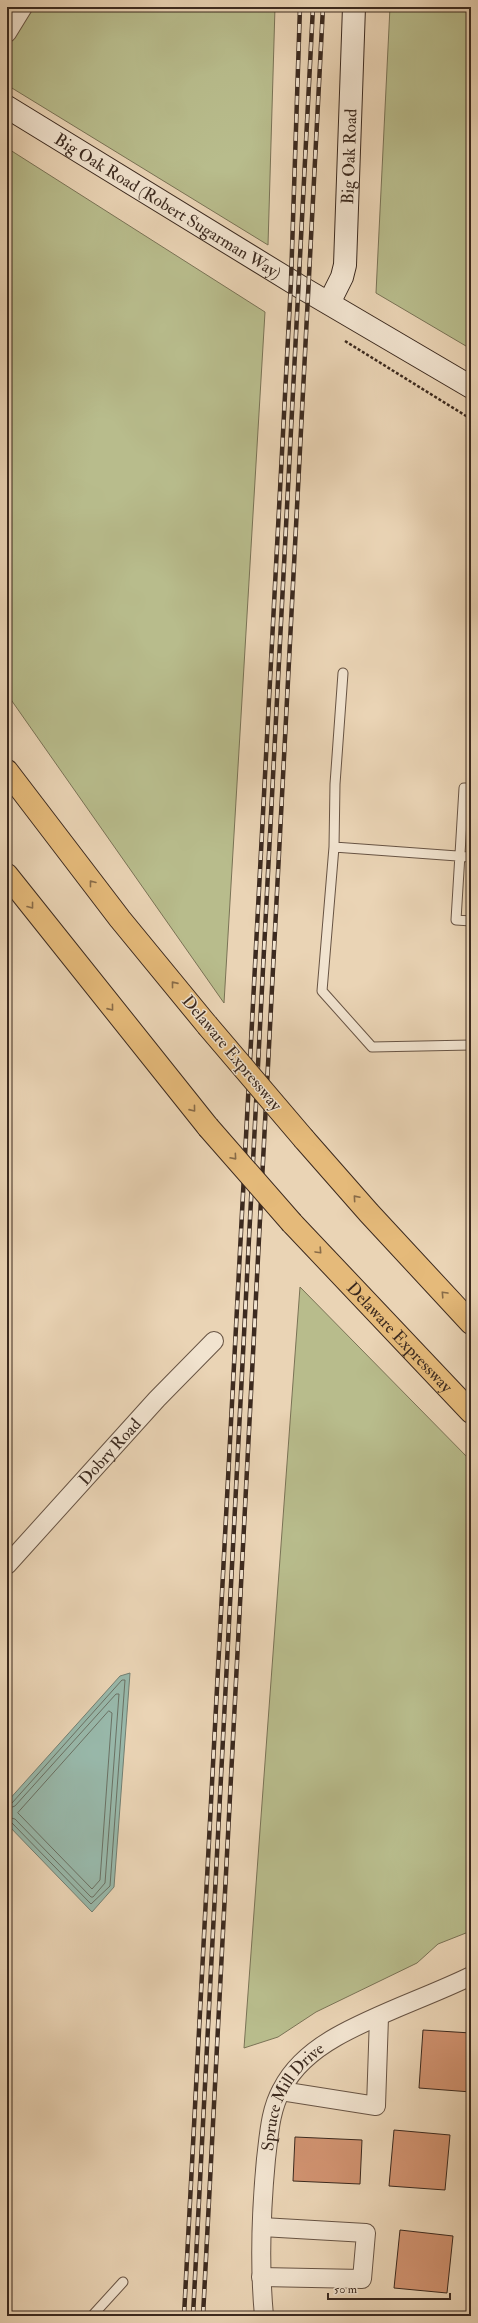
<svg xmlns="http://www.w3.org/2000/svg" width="478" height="2323" viewBox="0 0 478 2323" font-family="'IM FELL Double Pica',serif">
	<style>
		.green { fill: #b8bc8c; stroke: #7a7356 }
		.water { fill: #98b8aa; stroke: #737f72 }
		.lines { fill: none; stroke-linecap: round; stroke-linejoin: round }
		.shore { stroke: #6a7164; stroke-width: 1 }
		.building { fill: #d19371; stroke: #3c2a1f }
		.lane-casing { stroke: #685444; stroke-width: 11 }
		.street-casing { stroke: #685444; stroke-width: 20 }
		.secondary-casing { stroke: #3c2a1f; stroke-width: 24 }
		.highway-casing { stroke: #3c2a1f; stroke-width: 24 }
		.path { stroke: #3c2a1f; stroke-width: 2.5; stroke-dasharray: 3 2; stroke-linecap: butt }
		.lane { stroke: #f1e3cf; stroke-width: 9 }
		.street { stroke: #f1e3cf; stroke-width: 18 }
		.secondary { stroke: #f1e3cf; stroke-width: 22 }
		.highway { stroke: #e5ba7a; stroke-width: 22 }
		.rail-casing { stroke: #3c2a1f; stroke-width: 4.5 }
		.rail { stroke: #f1e3cf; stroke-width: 3; stroke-dasharray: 9; stroke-linecap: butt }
		.highway-bridge-casing { stroke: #3c2a1f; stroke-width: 24; stroke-linecap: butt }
		.highway-bridge { stroke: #e5ba7a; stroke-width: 22 }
		.oneway { stroke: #886b48 }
		.labels { text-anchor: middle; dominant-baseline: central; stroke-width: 3; stroke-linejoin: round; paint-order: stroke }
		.street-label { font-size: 17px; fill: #3c2a1f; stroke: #f1e3cf }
	</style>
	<rect width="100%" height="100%" fill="#ead4b5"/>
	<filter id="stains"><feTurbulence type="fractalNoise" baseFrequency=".005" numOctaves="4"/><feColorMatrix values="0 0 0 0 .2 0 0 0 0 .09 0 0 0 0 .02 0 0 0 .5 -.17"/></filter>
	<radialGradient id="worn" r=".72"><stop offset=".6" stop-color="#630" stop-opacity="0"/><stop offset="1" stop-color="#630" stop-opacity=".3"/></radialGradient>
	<path class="green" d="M7,7H275L268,245L7,85Z
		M390,7H471V349L376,293Z
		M7,148L265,312L224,1003L7,694Z
		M300,1287L471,1461V1931L438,1944L417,1963L316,2012L278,2037L244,2048Z"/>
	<path class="water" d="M130,1673L114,1887L92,1912L7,1824V1802L120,1676Z"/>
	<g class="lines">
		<path class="shore" d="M109,1711L112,1713L100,1880L92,1889L18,1813Z
			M7,1804L12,1803L122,1680H125L110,1886L91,1904L12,1823L7,1822
			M7,1809L15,1806L116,1694H119L105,1883L93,1897H91L15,1819L7,1817"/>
	</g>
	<path class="building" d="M423,2030L471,2033V2092L419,2088Z
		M394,2130L450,2135L445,2190L389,2186Z
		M295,2137L362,2140L360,2184L293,2181Z
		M400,2230L453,2236L447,2293L394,2288Z"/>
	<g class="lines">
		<defs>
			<path id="lane" d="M471,788H464L456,920L471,921
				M334,847L335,784L343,673
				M471,857L334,847L322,991L372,1047L471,1045
				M92,2316L123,2282"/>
			<g id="street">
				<path d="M7,33L23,7"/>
				<path id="s1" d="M7,1565L157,1399L214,1341"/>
				<path d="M281,2091L376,2106L379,2017"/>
				<path d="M261,2277L362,2279L366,2233L262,2227"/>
				<path id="s2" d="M264,2316C259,2263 261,2212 266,2159C269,2135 270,2110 282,2089C293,2067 315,2049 336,2037C378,2013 428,1997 471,1976"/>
			</g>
			<g id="secondary">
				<path id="s3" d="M7,107L299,286L471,387"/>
				<path id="s4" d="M329,303L342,277L345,265L354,7"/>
			</g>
			<g id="highway">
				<path d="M7,771L120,919L207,1025"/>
				<path d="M7,875L208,1127"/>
				<path d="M304,1139L369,1213L471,1323"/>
				<path id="s5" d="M292,1223L471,1412"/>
			</g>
		</defs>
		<use href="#lane" class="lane-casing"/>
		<use href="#street" class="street-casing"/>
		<use href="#secondary" class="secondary-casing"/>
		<use href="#highway" class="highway-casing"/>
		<path class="path" d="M345,341L471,419"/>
		<use href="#lane" class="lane"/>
		<use href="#street" class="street"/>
		<use href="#secondary" class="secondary"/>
		<use href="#highway" class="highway"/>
		<defs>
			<path id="rail" d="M184,2316L291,281L300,7
				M193,2316L313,7
				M203,2316L323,7"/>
		</defs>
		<use href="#rail" class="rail-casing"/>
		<use href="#rail" class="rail"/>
		<defs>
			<path id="highway-bridge" d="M207,1025L304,1139
				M208,1127L292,1223"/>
		</defs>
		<use href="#highway-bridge" class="highway-bridge-casing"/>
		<use href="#highway-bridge" class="highway-bridge"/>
	</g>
	<defs><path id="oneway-chevron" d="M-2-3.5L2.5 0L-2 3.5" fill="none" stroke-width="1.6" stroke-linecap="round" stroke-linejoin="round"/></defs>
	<g class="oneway">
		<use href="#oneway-chevron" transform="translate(92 883) rotate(-128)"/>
		<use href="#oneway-chevron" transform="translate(31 906) rotate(52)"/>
		<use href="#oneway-chevron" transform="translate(174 984) rotate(-129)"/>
		<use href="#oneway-chevron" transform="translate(111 1008) rotate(51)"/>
		<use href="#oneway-chevron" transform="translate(193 1109) rotate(51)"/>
		<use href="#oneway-chevron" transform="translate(234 1157) rotate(49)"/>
		<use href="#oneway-chevron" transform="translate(356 1198) rotate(-131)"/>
		<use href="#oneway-chevron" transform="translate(319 1251) rotate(47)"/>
		<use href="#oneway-chevron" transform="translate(444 1294) rotate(-133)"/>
	</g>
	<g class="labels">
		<g class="street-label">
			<text stroke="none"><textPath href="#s4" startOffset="150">Big Oak Road</textPath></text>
			<text stroke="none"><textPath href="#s3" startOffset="189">Big Oak Road (Robert Sugarman Way)</textPath></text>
			<text transform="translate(232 1053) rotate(50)">Delaware Expressway</text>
			<text stroke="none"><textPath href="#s5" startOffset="157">Delaware Expressway</textPath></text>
			<text stroke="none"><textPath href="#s1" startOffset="153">Dobry Road</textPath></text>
			<text stroke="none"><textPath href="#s2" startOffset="227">Spruce Mill Drive</textPath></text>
		</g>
	</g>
	<rect width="478" height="2323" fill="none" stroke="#ead4b5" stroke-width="24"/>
	<rect x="8" y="8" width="462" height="2307" fill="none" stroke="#3c2a1f" stroke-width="2"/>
	<rect x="12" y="12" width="454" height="2299" fill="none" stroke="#3c2a1f"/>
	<path d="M328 2293v6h122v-6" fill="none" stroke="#3c2a1f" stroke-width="2"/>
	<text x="334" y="2293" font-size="12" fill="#3c2a1f" stroke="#f1e3cf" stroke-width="3" paint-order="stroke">50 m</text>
	<rect width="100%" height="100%" filter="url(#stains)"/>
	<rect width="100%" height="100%" fill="url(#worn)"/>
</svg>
